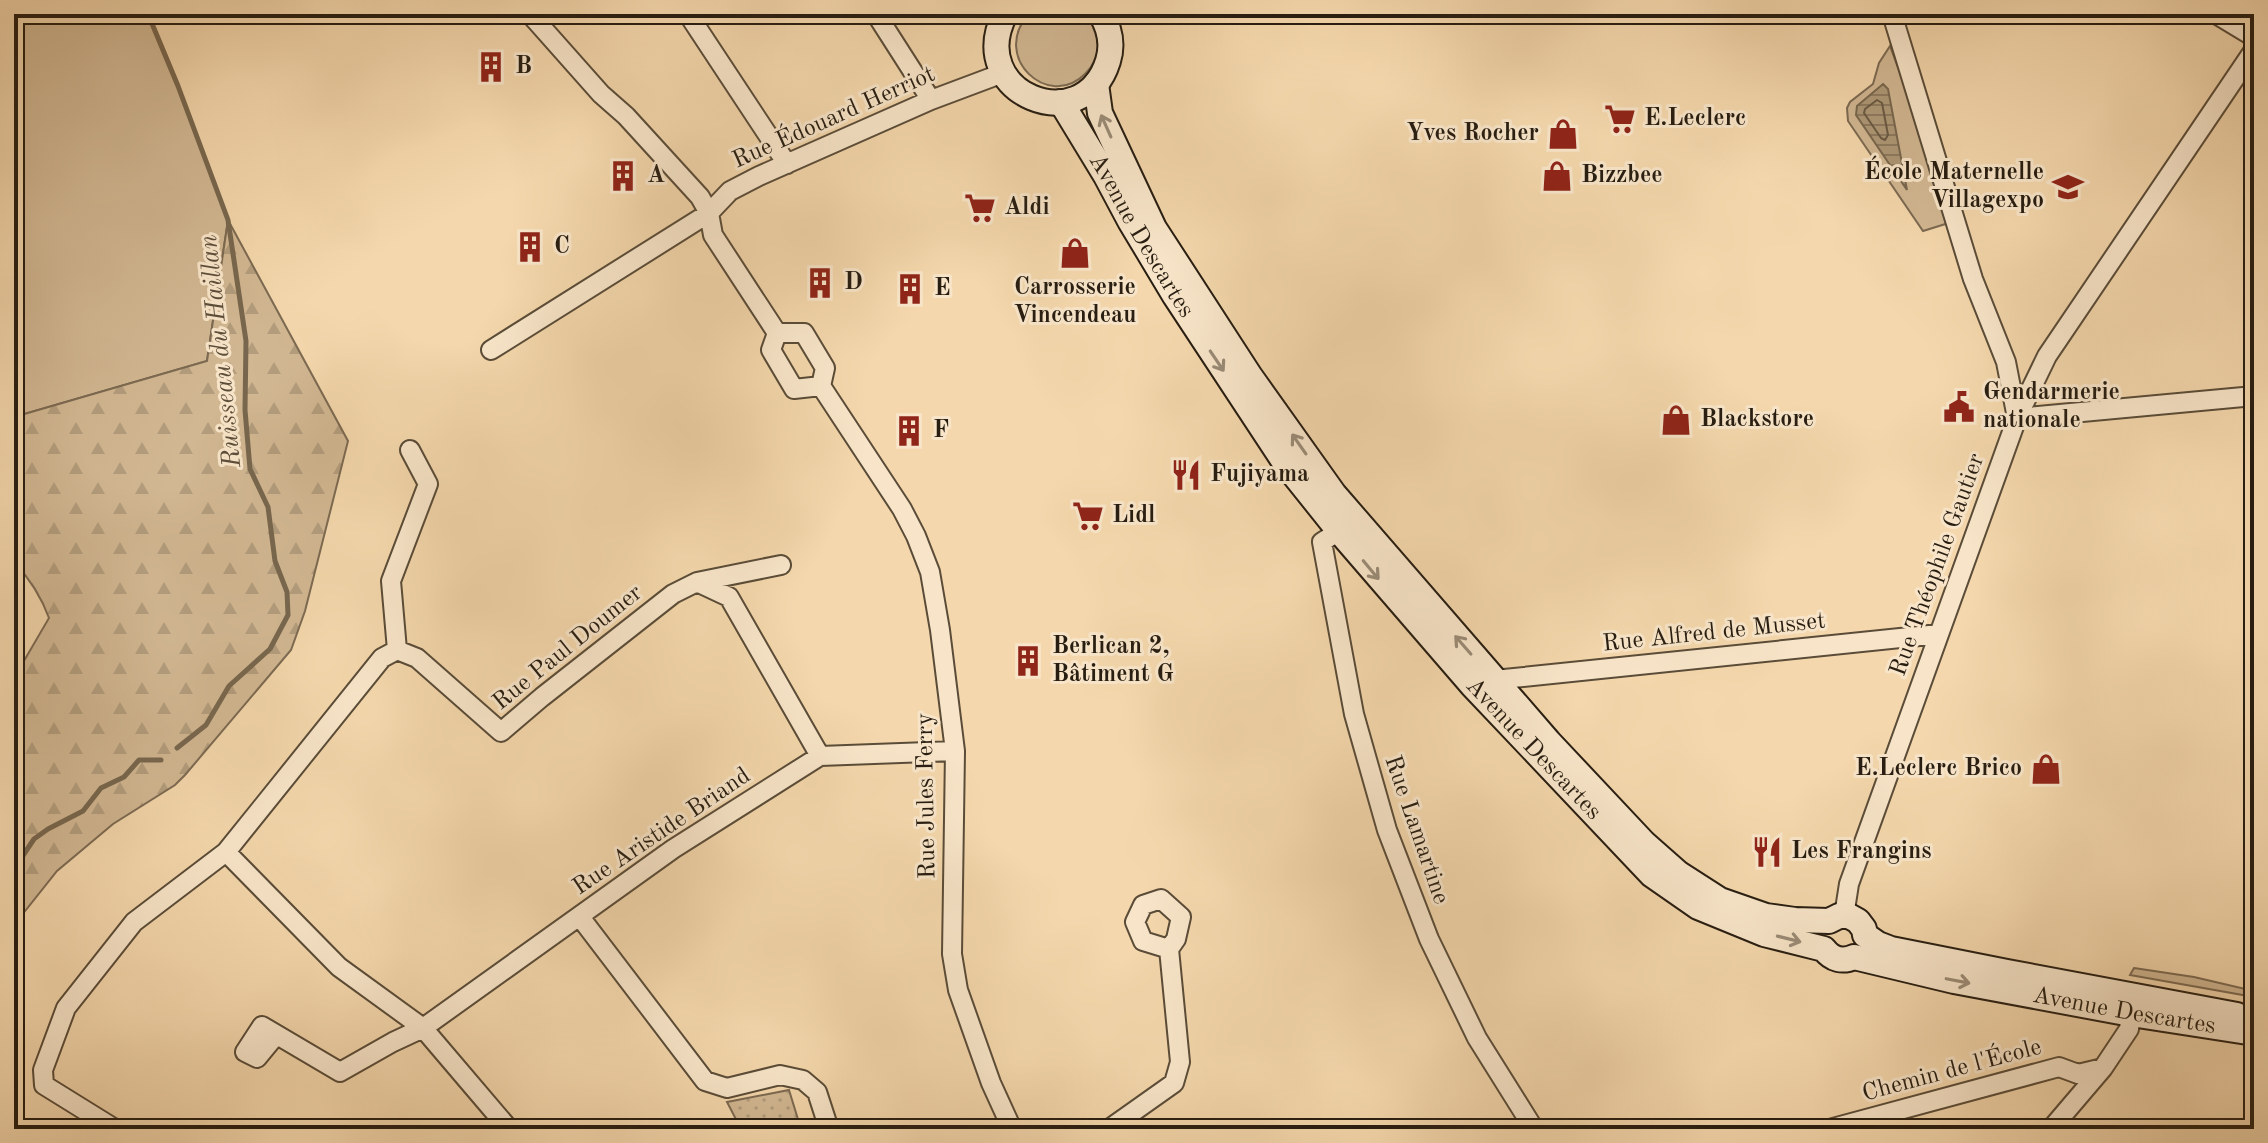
<svg xmlns="http://www.w3.org/2000/svg" width="2268" height="1143" viewBox="0 0 2268 1143" font-family="'Old Standard TT',serif">
	<style>
		.grass { fill: #d1b792; stroke: #7c6a52; stroke-width: 2 }
		.forest { fill: url(#forest-firs); stroke: #7c6a52; stroke-width: 2 }
		.park { fill: url(#park-dots); stroke: #7c6a52; stroke-width: 2 }
		.water { fill: url(#water-rules); stroke: #78674e; stroke-width: 2 }
		.lines { fill: none; stroke-linecap: round; stroke-linejoin: round }
		.shore { stroke: #6a5a44; stroke-width: 2 }
		.stream { stroke: #78674e; stroke-width: 5 }
		.street-casing { stroke: #5a4c38; stroke-width: 22 }
		.secondary-casing { stroke: #271d11; stroke-width: 28 }
		.street { stroke: #f8e5c9; stroke-width: 18 }
		.secondary { stroke: #f8e5c9; stroke-width: 24 }
		.oneway { stroke: #9a8b76 }
		.labels { text-anchor: middle; dominant-baseline: central; stroke-width: 6; stroke-linejoin: round; paint-order: stroke }
		.poi-label { font-size: 24px; font-weight: bold; fill: #271d11; stroke: #f8e5c9; text-anchor: start }
		.street-label { font-size: 24px; fill: #271d11; stroke: #f8e5c9 }
		.water-label { font-size: 26px; font-style: italic; fill: #5d4e3a; stroke: #f8e5c9 }
	</style>
	<defs>
		<pattern id="forest-firs" width="22" height="20" patternUnits="userSpaceOnUse" patternTransform="scale(2)"><rect width="22" height="20" fill="#d1b792"/><path d="M5 1l3.5 6h-7zM16 11l3.5 6h-7z" fill="#b39d7d"/></pattern>
		<pattern id="park-dots" width="8" height="8" patternUnits="userSpaceOnUse" patternTransform="scale(2)"><rect width="8" height="8" fill="#d1b792"/><path d="M2 2h.1M6 6h.1" fill="none" stroke="#b39d7d" stroke-width="1.8" stroke-linecap="round"/></pattern>
		<pattern id="water-rules" width="6" height="5" patternUnits="userSpaceOnUse" patternTransform="scale(2)"><rect width="6" height="5" fill="#ae9877"/><path d="M0 2.5h6" fill="none" stroke="#8e7b60"/></pattern>
	</defs>
	<rect width="100%" height="100%" fill="#f4d7ac"/>
	<filter id="stains"><feTurbulence type="fractalNoise" baseFrequency=".0025" numOctaves="4"/><feColorMatrix values="0 0 0 0 .2 0 0 0 0 .09 0 0 0 0 .02 0 0 0 .5 -.17"/></filter>
	<radialGradient id="worn" r=".72"><stop offset=".6" stop-color="#630" stop-opacity="0"/><stop offset="1" stop-color="#630" stop-opacity=".3"/></radialGradient>
	<path class="grass" d="M14,14H148L178,86L228,220L207,361L14,417Z
		M1029,14H1084C1094,22 1098,34 1098,47C1098,58 1092,67 1085,74C1048,111 990,56 1029,14Z
		M1890,46L1955,221L1923,231L1848,121L1847,108L1850,102L1873,84L1879,63Z
		M2134,968L2194,977L2254,991V997L2130,975Z"/>
	<path class="forest" d="M228,220L348,441L305,611L291,650L185,775L175,785L113,824L57,871L14,925V678L49,618C41,596 30,579 14,562V417L207,361Z"/>
	<path class="park" d="M789,1090L801,1129H741L727,1102Z"/>
	<path class="water" d="M1883,84L1888,89L1907,190L1856,115L1857,106Z"/>
	<g class="lines">
		<path class="shore" d="M1877,100L1882,103L1888,135L1885,140L1881,138L1864,113L1865,109Z"/>
		<path class="stream" d="M148,14L178,86L228,220L246,341L245,410L250,469L268,507L275,561L287,592L288,615L270,649L229,686L206,725L177,748
			M14,869L34,839L48,829L83,811L101,788L124,777L139,760H161"/>
		<defs>
			<path id="street" d="M530,14L601,94L626,116L700,197L709,213L713,235L777,333
				M688,14L787,164
				M876,14L931,100
				M1892,14L1973,279L2006,362L2017,418L2254,396
				M2216,14L2254,37
				M777,333H804L825,368L821,386L794,389L771,350Z
				M491,350L709,213L730,191L759,176L931,100L1003,73
				M821,386L902,509L916,536L930,572L940,630L955,751L952,954L958,990L991,1083L1012,1129
				M1339,531L1322,542L1354,714L1387,830L1429,939L1477,1038L1534,1129
				M697,582L781,565
				M397,650L391,581L428,484L410,450
				M1494,680L1939,634
				M226,852L339,967L423,1028L509,1129
				M1844,916L1849,884L2017,418L2047,356L2254,50
				M580,917L705,1081L727,1088L780,1075L803,1080L817,1092L829,1129
				M276,1035L257,1058L245,1052L262,1026L340,1072L393,1042L423,1028L673,849L820,756L955,751
				M115,1129L44,1085L43,1070L66,1008L134,922L226,852L382,658L397,650L417,658L501,732L542,697L673,594L697,582L729,597L820,756
				M1109,1129L1174,1083L1180,1062L1169,949L1176,939L1181,917L1161,899L1143,905L1135,922L1143,941L1169,949
				M1829,1129L2059,1067L2078,1074L2103,1068L2129,1029L2133,1002
				M2051,1129L2103,1068"/>
			<g id="secondary">
				<path d="M1005,14C964,94 1083,141 1108,61C1113,45 1110,29 1101,14"/>
				<path d="M1096,84L1100,113L1154,228L1250,376L1334,494L1549,742L1644,843L1678,873L1720,900L1766,916L1795,920L1829,921L1839,916H1849L1858,921L1864,929L1865,935L1878,944L1891,949L2007,972L2237,1015"/>
				<path id="s1" d="M1061,102L1106,176L1130,221L1175,296L1287,466L1339,531L1472,685L1652,875L1698,907L1764,934L1824,949C1832,960 1843,962 1854,957L1954,981L2131,1014L2254,1033"/>
			</g>
		</defs>
		<use href="#street" class="street-casing"/>
		<use href="#secondary" class="secondary-casing"/>
		<use href="#street" class="street"/>
		<use href="#secondary" class="secondary"/>
	</g>
	<defs><path id="oneway-shaft" d="M-6 0H5M1.5-3L5.5 0L1.5 3" fill="none" stroke-width="1.6" stroke-linecap="round" stroke-linejoin="round" transform="scale(2)"/></defs>
	<g class="oneway">
		<use href="#oneway-shaft" transform="translate(1106 126) rotate(-114)"/>
		<use href="#oneway-shaft" transform="translate(1217 361) rotate(56)"/>
		<use href="#oneway-shaft" transform="translate(1299 444) rotate(-125)"/>
		<use href="#oneway-shaft" transform="translate(1371 570) rotate(50)"/>
		<use href="#oneway-shaft" transform="translate(1463 645) rotate(-131)"/>
		<use href="#oneway-shaft" transform="translate(1789 939) rotate(14)"/>
		<use href="#oneway-shaft" transform="translate(1958 981) rotate(11)"/>
	</g>
	<defs>
		<symbol id="building-bare" viewBox="-9 -9 18 18"><path d="M-4-6H4V6H1V3H-1V6H-4ZM-2.5-4.3h1.7v1.8h-1.7ZM.8-4.3h1.7v1.8H.8ZM-2.5-1h1.7V.8h-1.7ZM.8-1h1.7V.8H.8Z" fill="#8f2418" stroke="#f8e5c9" stroke-width="2.5" paint-order="stroke"/></symbol>
		<symbol id="supermarket-bare" viewBox="-9 -9 18 18"><path d="M-6-5.5h2.5l.6 2H6L4.5 2H-2.5L-4.4-4H-6ZM-1.5 3.2a1.3 1.3 0 1 0 .1 0ZM3 3.2a1.3 1.3 0 1 0 .1 0Z" fill="#8f2418" stroke="#f8e5c9" stroke-width="2.5" paint-order="stroke"/></symbol>
		<symbol id="shop-bare" viewBox="-9 -9 18 18"><path d="M-5-2.5h2.3a2.7 3.5 0 0 1 5.4 0H5L5.5 6h-11ZM-1.5-2.5h3a1.5 2.3 0 0 0-3 0Z" fill="#8f2418" stroke="#f8e5c9" stroke-width="2.5" paint-order="stroke"/></symbol>
		<symbol id="school-bare" viewBox="-9 -9 18 18"><path d="M0-5L7-2L0 1L-7-2ZM-4 1L0 2.5L4 1V4Q0 6-4 4Z" fill="#8f2418" stroke="#f8e5c9" stroke-width="2.5" paint-order="stroke"/></symbol>
		<symbol id="civic-bare" viewBox="-9 -9 18 18"><path d="M-.6-6.5H3V-4.5H.6V-3L4-1V1h2V6H-6V1h2V-1L-.6-3ZM-1.2 2.5V6h2.4V2.5Z" fill="#8f2418" stroke="#f8e5c9" stroke-width="2.5" paint-order="stroke"/></symbol>
		<symbol id="restaurant-bare" viewBox="-9 -9 18 18"><path d="M-5-6h1v4h1v-4h1v4h1v-4h1v5L-1.5 .5V6h-2V.5L-5-1ZM5-6V6H3V1.5H1.5Q1.5-4 5-6Z" fill="#8f2418" stroke="#f8e5c9" stroke-width="2.5" paint-order="stroke"/></symbol>
	</defs>
	<g fill-rule="evenodd">
		<use href="#building-bare" x="469" y="45" width="44" height="44"/>
		<use href="#supermarket-bare" x="1598" y="97" width="44" height="44"/>
		<use href="#shop-bare" x="1541" y="112" width="44" height="44"/>
		<use href="#building-bare" x="601" y="154" width="44" height="44"/>
		<use href="#shop-bare" x="1535" y="154" width="44" height="44"/>
		<use href="#school-bare" x="2046" y="165" width="44" height="44"/>
		<use href="#supermarket-bare" x="958" y="186" width="44" height="44"/>
		<use href="#building-bare" x="508" y="225" width="44" height="44"/>
		<use href="#shop-bare" x="1053" y="231" width="44" height="44"/>
		<use href="#building-bare" x="798" y="261" width="44" height="44"/>
		<use href="#building-bare" x="888" y="267" width="44" height="44"/>
		<use href="#civic-bare" x="1937" y="385" width="44" height="44"/>
		<use href="#shop-bare" x="1654" y="398" width="44" height="44"/>
		<use href="#building-bare" x="887" y="409" width="44" height="44"/>
		<use href="#restaurant-bare" x="1164" y="453" width="44" height="44"/>
		<use href="#supermarket-bare" x="1066" y="494" width="44" height="44"/>
		<use href="#building-bare" x="1006" y="639" width="44" height="44"/>
		<use href="#shop-bare" x="2024" y="747" width="44" height="44"/>
		<use href="#restaurant-bare" x="1745" y="830" width="44" height="44"/>
	</g>
	<g class="labels">
		<g class="poi-label">
			<text x="515" y="67">B</text>
			<text x="1644" y="119">E.Leclerc</text>
			<text x="1539" y="134" text-anchor="end">Yves Rocher</text>
			<text x="2044" y="173" text-anchor="end">École Maternelle<tspan x="2044" dy="28">Villagexpo</tspan></text>
			<text x="647" y="176">A</text>
			<text x="1581" y="176">Bizzbee</text>
			<text x="1004" y="208">Aldi</text>
			<text x="554" y="247">C</text>
			<text x="844" y="283">D</text>
			<text x="1075" y="288" text-anchor="middle">Carrosserie<tspan x="1075" dy="28">Vincendeau</tspan></text>
			<text x="934" y="289">E</text>
			<text x="1983" y="393">Gendarmerie<tspan x="1983" dy="28">nationale</tspan></text>
			<text x="1700" y="420">Blackstore</text>
			<text x="933" y="431">F</text>
			<text x="1210" y="475">Fujiyama</text>
			<text x="1112" y="516">Lidl</text>
			<text x="1052" y="647">Berlican 2,<tspan x="1052" dy="28">Bâtiment G</tspan></text>
			<text x="2022" y="769" text-anchor="end">E.Leclerc Brico</text>
			<text x="1791" y="852">Les Frangins</text>
		</g>
		<g class="street-label">
			<text transform="translate(834 118) rotate(-24)">Rue Édouard Herriot</text>
			<text stroke="none"><textPath href="#s1" startOffset="156">Avenue Descartes</textPath></text>
			<text transform="translate(1938 565) rotate(-70)">Rue Théophile Gautier</text>
			<text transform="translate(1714 633) rotate(-6)">Rue Alfred de Musset</text>
			<text transform="translate(568 648) rotate(-39)">Rue Paul Doumer</text>
			<text stroke="none"><textPath href="#s1" startOffset="804">Avenue Descartes</textPath></text>
			<text transform="translate(927 796) rotate(-91)">Rue Jules Ferry</text>
			<text transform="translate(1416 830) rotate(71)">Rue Lamartine</text>
			<text transform="translate(662 832) rotate(-34)">Rue Aristide Briand</text>
			<text stroke="none"><textPath href="#s1" startOffset="1476">Avenue Descartes</textPath></text>
			<text transform="translate(1952 1071) rotate(-15)">Chemin de l'École</text>
		</g>
		<g class="water-label">
			<text transform="translate(221 351) rotate(-96)">Ruisseau du Haillan</text>
		</g>
	</g>
	<rect width="2268" height="1143" fill="none" stroke="#f4d7ac" stroke-width="48"/>
	<rect x="16" y="16" width="2236" height="1111" fill="none" stroke="#271d11" stroke-width="4"/>
	<rect x="24" y="24" width="2220" height="1095" fill="none" stroke="#271d11" stroke-width="2"/>
	<rect width="100%" height="100%" filter="url(#stains)"/>
	<rect width="100%" height="100%" fill="url(#worn)"/>
</svg>
